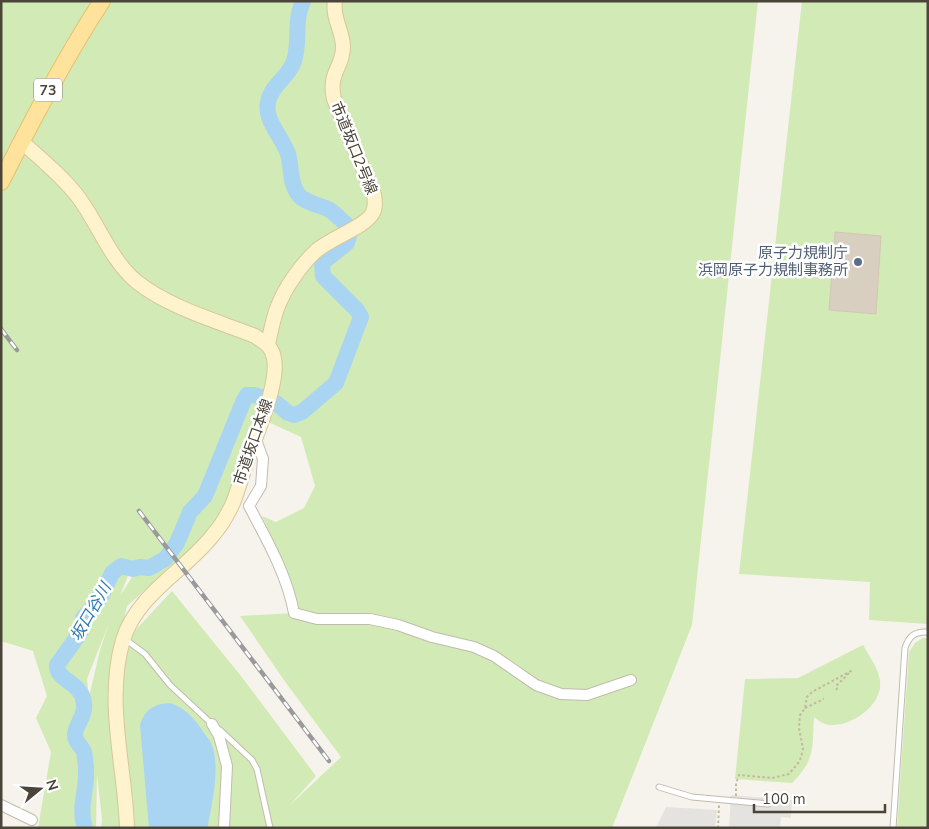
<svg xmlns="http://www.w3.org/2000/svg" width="929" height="829" viewBox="0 0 929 829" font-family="'Nunito Sans','Noto Sans JP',sans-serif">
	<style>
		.green { fill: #d2eab5; fill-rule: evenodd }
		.parking { fill: #e5e3e0 }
		.water { fill: #a9d4f2 }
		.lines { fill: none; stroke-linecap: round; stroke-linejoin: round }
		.river { stroke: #a9d4f2; stroke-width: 16 }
		.building { fill: #d8cfc1; stroke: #d3c7b4 }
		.lane-casing { stroke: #c2bbae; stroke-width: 7 }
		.street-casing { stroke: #c2bbae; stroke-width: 12 }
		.secondary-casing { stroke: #d6c79b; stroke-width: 16 }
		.primary-casing { stroke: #e6c16a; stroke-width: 18 }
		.path { stroke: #c4b79f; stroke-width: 2; stroke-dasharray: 2.5 2.5; stroke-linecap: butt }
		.lane { stroke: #fff; stroke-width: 5 }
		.street { stroke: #fff; stroke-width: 10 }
		.secondary { stroke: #fff3cd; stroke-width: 14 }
		.primary { stroke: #ffe39c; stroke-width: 16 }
		.rail-casing { stroke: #9a9a9a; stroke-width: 4.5 }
		.rail { stroke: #fff; stroke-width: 2.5; stroke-dasharray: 8; stroke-linecap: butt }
		.service-dot { fill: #5c6f8a; stroke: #fff; stroke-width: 2 }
		.labels { text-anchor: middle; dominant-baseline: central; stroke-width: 5; stroke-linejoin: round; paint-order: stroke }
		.shield { fill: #fff; stroke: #817c74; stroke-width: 1 }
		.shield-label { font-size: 14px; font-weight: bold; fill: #4b4439 }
		.street-label { font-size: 15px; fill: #4b4439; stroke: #fff }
		.service-label { font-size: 15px; fill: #4e5e75; stroke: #fff; text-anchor: end }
		.water-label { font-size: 16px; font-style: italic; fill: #2e7ab2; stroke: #fff }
	</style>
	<rect width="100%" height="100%" fill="#f6f3ec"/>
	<path class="green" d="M1,1H758L692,625L612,828H101L102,819L97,774L96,828H38L51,752L36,718L47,696L33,651L1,641ZM255,416L301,437L315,486L304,508L276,522L262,516L291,580V592L294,613L240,616L286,683L341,757L289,806L316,776L241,676L172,591L129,637L119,641L127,606L184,556L208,530L224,507ZM172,551L136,571L120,596L131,568ZM109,623L100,650L89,697L87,679Z
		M802,1H928V624L869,620L870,582L739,574Z
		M923,638H928V828H897L909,652L915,643Z
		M863,645C870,658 882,672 880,688C877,708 851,726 831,725C824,725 819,721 814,717C812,748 816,759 792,783L735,779L745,679L798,678Z"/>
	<path class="parking" d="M731,795L792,800L791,818L781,817L780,828H729Z
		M666,807L717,810L715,828H656Z"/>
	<path class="water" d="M170,703C183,707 192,716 200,727C203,732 208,738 211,743C221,765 212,802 208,825L210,828H149L140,725C145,709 154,704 170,703Z"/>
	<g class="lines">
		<path class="river" d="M303,1C293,24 301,39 294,61C289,77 271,85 268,102C264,121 282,136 288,154C292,167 289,182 298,194C303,202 319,205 328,209C335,213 340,219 346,224
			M276,403L288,413L294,415L302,412L336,383L361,317L357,310L323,276L322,263L347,243L349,236
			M85,828C78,809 87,790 86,771C86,765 85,757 84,752C82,746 75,743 75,735C75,725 86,716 84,703C82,682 56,681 57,665L80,633L83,618L100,599L112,573L121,566L133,569L140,567L149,568L165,559L177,543L190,512L205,496L243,402L247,395H255L261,397"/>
	</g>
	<path class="building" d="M835,232L881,236L876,314L829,310Z"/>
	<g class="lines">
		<defs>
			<path id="lane" d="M125,639L145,654L170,685L213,725
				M220,730L252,760L257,769L270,828
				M659,787L692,797L768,804
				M893,828L905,648C909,636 915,631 928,632"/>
			<path id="street" d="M255,437L263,459L261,486L249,506C267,540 287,575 294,613L317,619H370L398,625L432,637L474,647L494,656L536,685L561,694L587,695L631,680
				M212,724L219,736L227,766L224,828
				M1,805L32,820"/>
			<path id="secondary" d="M22,142C41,159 63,177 79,198C98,224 112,262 137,282C170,308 217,321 255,336C264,342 272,346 274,358C279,384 257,431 249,456C243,471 239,488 233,503C228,514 221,526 213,535C185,571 137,594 123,640C105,702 125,765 127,828
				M268,344C271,331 273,318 278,306C285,288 300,266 315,252C328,239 365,227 372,214C376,208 375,201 374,195L334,99C328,72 343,68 343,47C343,31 332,18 335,1"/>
			<path id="primary" d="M1,182C32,120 64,59 102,1"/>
		</defs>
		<use href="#lane" class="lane-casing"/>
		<use href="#street" class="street-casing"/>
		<use href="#secondary" class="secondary-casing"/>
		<use href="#primary" class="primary-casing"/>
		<path class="path" d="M805,708L824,699
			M736,796V783L739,775L772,778L789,774L799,762L801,757L803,749L799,728L800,715L805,708L807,697L812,692L851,671L836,686L837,690
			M718,828L719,805"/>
		<use href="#lane" class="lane"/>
		<use href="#street" class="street"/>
		<use href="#secondary" class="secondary"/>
		<use href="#primary" class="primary"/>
		<defs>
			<path id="rail" d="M1,329L17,350
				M139,511L329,761"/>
		</defs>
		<use href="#rail" class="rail-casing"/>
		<use href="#rail" class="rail"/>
	</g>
	<circle class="service-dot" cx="858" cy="262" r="5"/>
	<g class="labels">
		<rect class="shield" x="34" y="78.5" width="28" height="23" rx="4"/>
		<g class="shield-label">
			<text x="48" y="90">73</text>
		</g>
		<g class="street-label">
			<text transform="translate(354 148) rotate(68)">市道坂口2号線</text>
			<text transform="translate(253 442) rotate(-71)">市道坂口本線</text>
		</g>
		<g class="service-label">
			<text x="848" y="253">原子力規制庁<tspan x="848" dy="17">浜岡原子力規制事務所</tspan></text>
		</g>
		<g class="water-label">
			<text transform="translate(91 612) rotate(-60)">坂口谷川</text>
		</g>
	</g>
	<rect width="929" height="829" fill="none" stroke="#4b4439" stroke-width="5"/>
	<g transform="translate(40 789) rotate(72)" stroke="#ffffff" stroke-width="4" paint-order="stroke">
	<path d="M0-4L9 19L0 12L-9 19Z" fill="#4b4439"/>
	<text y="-8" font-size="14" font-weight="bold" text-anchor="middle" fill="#4b4439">N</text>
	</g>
	<path d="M754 804v8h131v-8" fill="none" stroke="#4b4439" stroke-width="2.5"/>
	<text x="762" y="804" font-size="15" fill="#4b4439" stroke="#ffffff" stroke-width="4" paint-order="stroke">100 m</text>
</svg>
